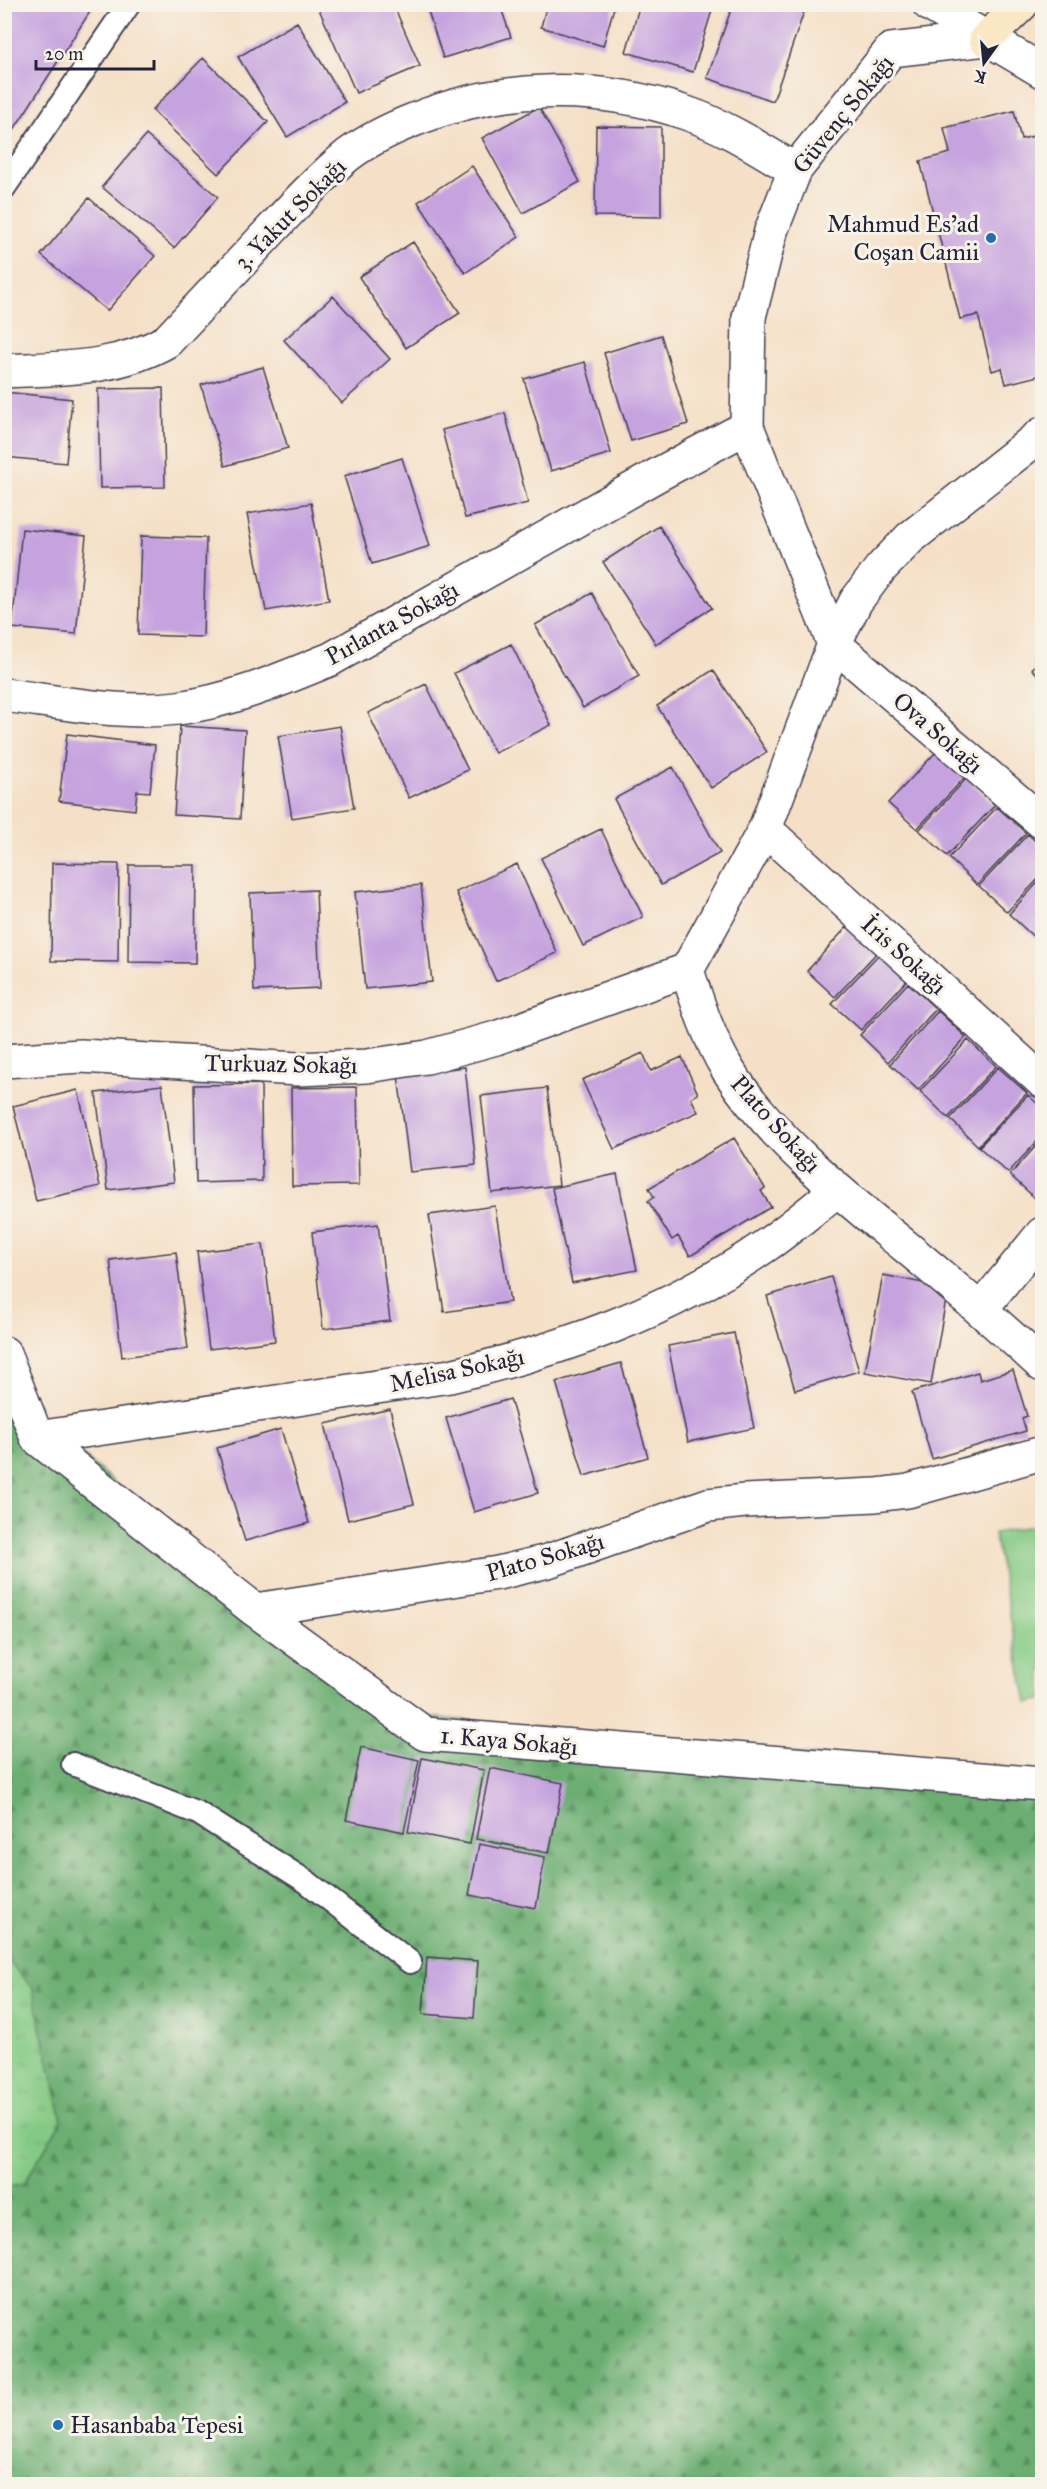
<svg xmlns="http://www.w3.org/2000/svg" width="1047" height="2489" viewBox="0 0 1047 2489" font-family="'IM FELL Great Primer',serif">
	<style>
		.grass { fill: url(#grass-tufts); stroke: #547660; stroke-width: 1.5 }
		.forest { fill: url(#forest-firs); stroke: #476856; stroke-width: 1.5 }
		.pitch { fill: #85ca84; stroke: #547660; stroke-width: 1.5 }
		.building { fill: #c6a2df }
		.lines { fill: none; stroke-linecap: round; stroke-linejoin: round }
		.lane-casing { stroke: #423e50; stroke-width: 26 }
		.street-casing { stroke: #423e50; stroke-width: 36 }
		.secondary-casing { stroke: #423e50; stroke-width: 36 }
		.lane { stroke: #fff; stroke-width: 22 }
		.street { stroke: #fff; stroke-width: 33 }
		.secondary { stroke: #fae7c3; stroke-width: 33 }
		.poi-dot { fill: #1f6fb2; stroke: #f7f3e8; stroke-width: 2 }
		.labels { text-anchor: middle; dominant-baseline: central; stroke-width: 6; stroke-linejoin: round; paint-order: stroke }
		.street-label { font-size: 24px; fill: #22223b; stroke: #f7f3e8 }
		.poi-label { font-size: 24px; fill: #22223b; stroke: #f7f3e8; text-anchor: end }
	</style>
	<defs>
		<pattern id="grass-tufts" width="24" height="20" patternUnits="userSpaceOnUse" patternTransform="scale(1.5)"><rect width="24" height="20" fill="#85ca84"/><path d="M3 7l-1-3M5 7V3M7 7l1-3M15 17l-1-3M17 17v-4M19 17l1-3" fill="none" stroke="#73ad73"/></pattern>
		<pattern id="forest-firs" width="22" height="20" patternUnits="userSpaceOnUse" patternTransform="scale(1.5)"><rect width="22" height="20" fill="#6cae72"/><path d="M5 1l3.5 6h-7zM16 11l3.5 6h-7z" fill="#588d5f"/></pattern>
	</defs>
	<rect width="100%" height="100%" fill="#f7f3e8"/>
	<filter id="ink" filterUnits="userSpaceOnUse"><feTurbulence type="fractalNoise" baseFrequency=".0167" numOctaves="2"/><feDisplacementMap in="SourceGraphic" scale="12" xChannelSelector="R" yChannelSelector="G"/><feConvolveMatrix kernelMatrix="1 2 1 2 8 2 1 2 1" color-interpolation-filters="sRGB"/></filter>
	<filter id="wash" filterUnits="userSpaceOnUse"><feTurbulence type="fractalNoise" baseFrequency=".008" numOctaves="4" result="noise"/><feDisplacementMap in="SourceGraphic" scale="24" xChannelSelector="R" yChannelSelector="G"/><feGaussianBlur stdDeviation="1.35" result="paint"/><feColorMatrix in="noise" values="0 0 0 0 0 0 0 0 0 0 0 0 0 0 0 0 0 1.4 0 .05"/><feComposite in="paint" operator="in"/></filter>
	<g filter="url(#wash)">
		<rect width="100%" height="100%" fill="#f5e0c7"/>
		<path class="grass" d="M4,1958L32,1986L62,2120L23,2185L5,2187Z"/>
		<path class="forest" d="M4,1385L372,1711L1042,1778V2484H5V2187L23,2185L62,2120L32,1986L5,1958Z"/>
		<path class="pitch" d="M1042,1524V1700L1027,1703L994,1533Z"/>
		<g id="blocks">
			<path class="building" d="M4,4H95L4,145Z
				M325,4H393L420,66L356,93L318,7Z
				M547,4H615L603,46L541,27Z
				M640,4H714L693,72L626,52Z
				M733,4H793L805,9L773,101L707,78Z
				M426,5H500L511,37L443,58Z
				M297,22L345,102L287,137L238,57Z
				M203,58L268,122L218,174L152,110Z
				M539,107L580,182L523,213L482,138Z
				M1014,111L1021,139L1042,134V375L1006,384L1002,368L992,371L978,315L960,319L920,161L950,153L944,128Z
				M596,126L661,127V217L595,216Z
				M146,135L218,197L174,248L102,187Z
				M472,166L519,237L465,273L418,202Z
				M89,198L155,256L107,311L41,255Z
				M413,242L460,313L406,348L359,277Z
				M333,296L390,359L342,403L284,340Z
				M661,335L688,424L631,441L604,353Z
				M585,362L611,453L551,471L524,379Z
				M263,367L288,448L225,466L201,385Z
				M163,388L165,487L100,488L98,389Z
				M4,392L72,399L66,463L4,457Z
				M505,413L528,503L465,518L442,430Z
				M402,458L430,546L372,564L344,476Z
				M311,503L329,600L266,611L247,514Z
				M659,526L712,608L656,644L603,562Z
				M22,529L86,536L76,634L12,628Z
				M141,536L206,538L203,637L138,635Z
				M592,593L639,676L583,708L535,625Z
				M511,644L551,725L495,753L454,673Z
				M1042,657V679L1032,669Z
				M713,670L767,752L711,788L657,706Z
				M426,684L468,770L409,798L368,713Z
				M4,726L10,727L6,757H4Z
				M180,726L245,730L240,819L174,815Z
				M340,726L354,808L292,818L278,736Z
				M67,734L155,745L150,792L137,791L135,810L59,801Z
				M937,751L965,777L917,829L888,803Z
				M673,767L720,853L661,885L614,799Z
				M967,778L995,805L947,856L919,830Z
				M997,807L1026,833L977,885L949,858Z
				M601,829L643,917L583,946L541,858Z
				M1028,834L1042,848V875L1007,912L979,886Z
				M52,863L119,864L118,962L51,961Z
				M517,864L557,953L496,981L456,892Z
				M129,865H196L195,963L128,962Z
				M1042,878V935L1038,941L1009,914Z
				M421,885L432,982L365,989L355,892Z
				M316,890L320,988L254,991L250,893Z
				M855,918L884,945L835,997L807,971Z
				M881,952L909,978L861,1030L832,1004Z
				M908,983L936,1009L888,1062L860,1035Z
				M938,1011L966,1037L918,1090L890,1064Z
				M968,1040L996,1066L948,1118L920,1091Z
				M643,1053L651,1071L682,1057L698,1094L691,1098L698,1112L614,1149L582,1080Z
				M465,1067L476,1165L410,1172L398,1075Z
				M998,1067L1027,1093L978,1146L950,1119Z
				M261,1084L262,1181L196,1183L194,1085Z
				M162,1085L174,1182L108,1190L96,1093Z
				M357,1087L359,1185L292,1186L291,1088Z
				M547,1088L559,1185L492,1193L481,1096Z
				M78,1090L100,1186L36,1201L13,1106Z
				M1028,1095L1042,1108V1136L1008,1173L979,1147Z
				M734,1138L765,1188L761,1191L771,1207L690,1256L678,1236L672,1240L648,1201L654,1197L649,1188Z
				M1042,1139V1196L1038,1201L1010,1175Z
				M617,1174L637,1270L572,1283L552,1188Z
				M495,1206L510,1302L444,1312L429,1215Z
				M378,1224L390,1321L323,1329L312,1232Z
				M263,1244L275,1341L209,1349L197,1252Z
				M176,1252L188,1349L122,1357L110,1260Z
				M883,1275L948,1288L931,1384L865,1372Z
				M831,1277L859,1371L795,1390L767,1296Z
				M734,1333L754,1428L688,1442L668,1346Z
				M621,1363L648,1457L584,1476L556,1382Z
				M1013,1370L1027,1416L1022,1418L1026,1431L932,1459L912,1392L978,1372L980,1380Z
				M510,1399L538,1493L474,1512L446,1418Z
				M390,1409L414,1504L348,1520L325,1424Z
				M281,1429L309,1523L245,1541L217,1448Z
				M361,1747L419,1760L404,1832L346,1820Z
				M422,1758L484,1770L470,1844L408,1832Z
				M490,1768L563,1783L549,1853L476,1839Z
				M479,1844L545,1857L536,1908L469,1895Z
				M427,1957L478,1961L474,2018L423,2014Z"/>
		</g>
	</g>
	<g filter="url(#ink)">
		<use href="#blocks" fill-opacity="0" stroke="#423e50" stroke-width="1.5"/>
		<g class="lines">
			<defs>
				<path id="lane" d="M4,188L129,4
					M73,1764L198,1813L307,1882L410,1962"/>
				<path id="street" d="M929,4L1042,71
					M986,39L891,50L795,170L771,231L749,317L747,427L834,644L1042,822
					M4,371C62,368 116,370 167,341C199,307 230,274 261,241C289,211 316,181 348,155C368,140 393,128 416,119C504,84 597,83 686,113C725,126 760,149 795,170
					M1042,434L910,538L881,568L856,601L834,644L765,829L687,970C698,1004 709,1039 728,1070C771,1138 844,1196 905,1246C952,1285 998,1324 1042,1365
					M4,695C61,702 121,715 178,708C232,701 282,679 331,659L659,474L747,427
					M765,829L1042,1081
					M4,1061L81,1056L298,1069L367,1066L427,1057L496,1038L687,970
					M981,1309L1042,1234
					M4,1353L37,1438
					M37,1438L255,1610L425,1734L1042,1784
					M37,1438L450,1376C561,1350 670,1312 765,1246C790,1229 813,1209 837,1190
					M255,1610L498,1573L548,1561L708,1505L745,1501L876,1495L908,1491L1042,1453"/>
				<path id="secondary" d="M986,39L1022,4"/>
			</defs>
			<use href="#lane" class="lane-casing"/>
			<use href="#street" class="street-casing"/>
			<use href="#secondary" class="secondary-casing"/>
			<use href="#lane" class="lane"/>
			<use href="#street" class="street"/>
			<use href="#secondary" class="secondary"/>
		</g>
	</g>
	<g class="poi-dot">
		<circle cx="991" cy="238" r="6"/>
		<circle cx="58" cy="2425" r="6"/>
	</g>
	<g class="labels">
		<g class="street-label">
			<text transform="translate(843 114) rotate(-51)">Güvenç Sokağı</text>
			<text transform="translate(290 214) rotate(-45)">3. Yakut Sokağı</text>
			<text transform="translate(392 623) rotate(-29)">Pırlanta Sokağı</text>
			<text transform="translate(938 733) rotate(41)">Ova Sokağı</text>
			<text transform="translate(904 955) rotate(42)">İris Sokağı</text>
			<text transform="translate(281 1064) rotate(1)">Turkuaz Sokağı</text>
			<text transform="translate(776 1124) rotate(48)">Plato Sokağı</text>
			<text transform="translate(457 1370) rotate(-12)">Melisa Sokağı</text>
			<text transform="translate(545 1557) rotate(-16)">Plato Sokağı</text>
			<text transform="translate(509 1741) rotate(5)">1. Kaya Sokağı</text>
		</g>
		<g class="poi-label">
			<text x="979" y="224">Mahmud Es'ad<tspan x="979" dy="28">Coşan Camii</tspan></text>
			<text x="70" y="2425" text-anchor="start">Hasanbaba Tepesi</text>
		</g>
	</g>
	<rect width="1047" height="2489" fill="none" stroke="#f7f3e8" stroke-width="24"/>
	<g transform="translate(984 63) rotate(195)" stroke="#f7f3e8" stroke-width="4.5" paint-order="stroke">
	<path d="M0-4.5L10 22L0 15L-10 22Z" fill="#22223b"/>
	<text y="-9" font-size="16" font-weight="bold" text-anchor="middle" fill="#22223b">K</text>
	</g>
	<path d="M36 60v9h118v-9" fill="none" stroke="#22223b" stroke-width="3"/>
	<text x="45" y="60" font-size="18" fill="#22223b" stroke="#f7f3e8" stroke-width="4.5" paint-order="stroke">20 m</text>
</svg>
